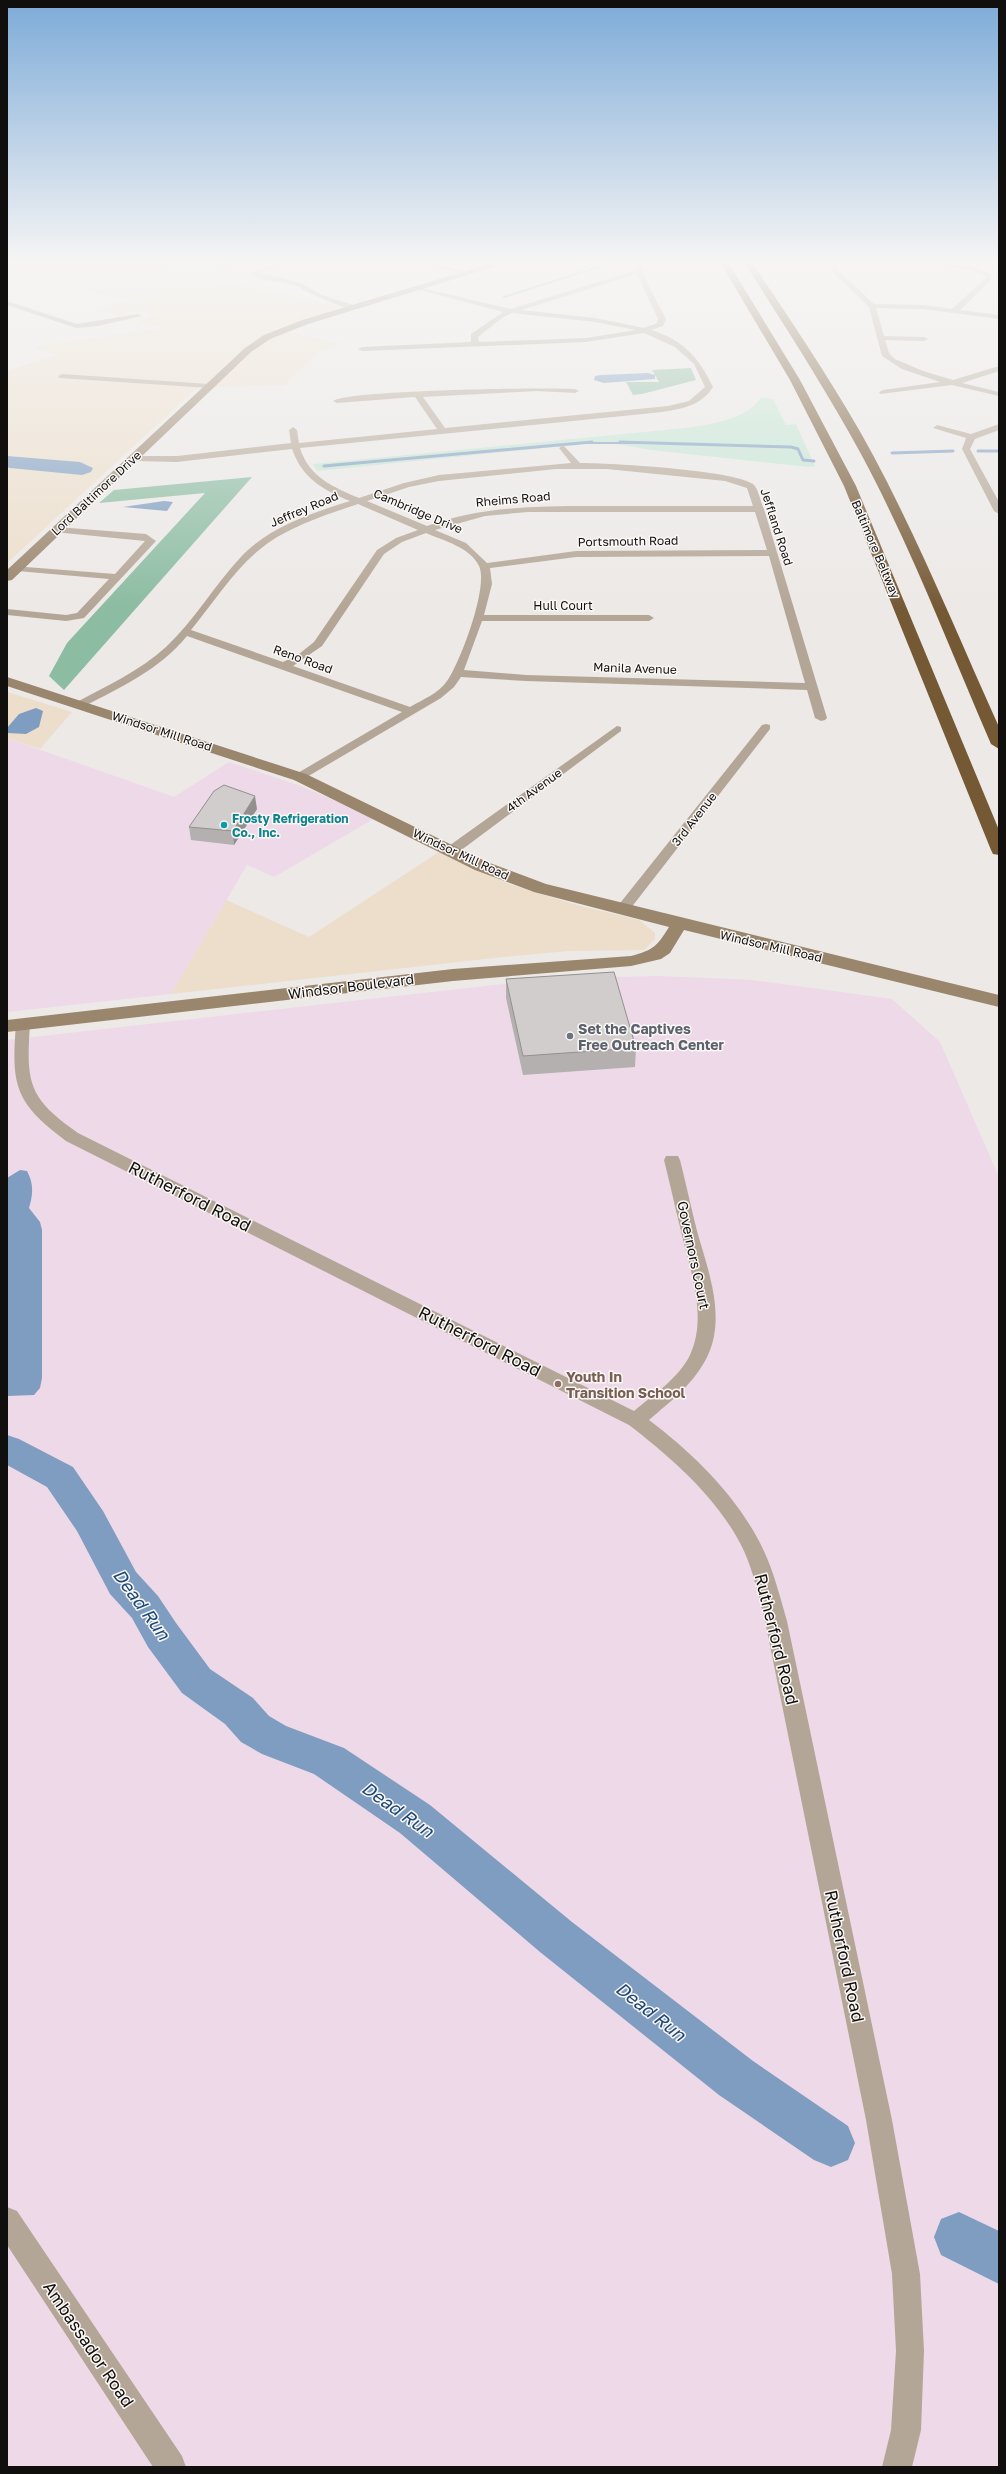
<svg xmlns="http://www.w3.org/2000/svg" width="1006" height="2474" viewBox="0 0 1006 2474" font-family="'Golos Text',sans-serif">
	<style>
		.commercial { fill: #ecdecb }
		.industrial { fill: #eed9e8 }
		.built { fill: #e7ddd5 }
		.green { fill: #c3e5d2 }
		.forest { fill: #8cbca2 }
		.water { fill: #7e9dc1 }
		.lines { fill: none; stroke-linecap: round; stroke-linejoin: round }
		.stream-far1 { stroke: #7e9dc1; stroke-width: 2 }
		.stream { stroke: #7e9dc1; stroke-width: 3 }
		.river { fill: #7e9dc1; fill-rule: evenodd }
		.minor { fill: #b4a696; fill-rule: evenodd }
		.secondary { fill: #9a856d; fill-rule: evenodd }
		.motorway { fill: #755935; fill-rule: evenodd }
		.wall { fill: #b4b0af }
		.shaded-wall { fill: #92908f }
		.building { fill: #d1cdcc; stroke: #92908f }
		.culture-dot { fill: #0f9aa8; stroke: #faf7f4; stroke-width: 1.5 }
		.worship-dot { fill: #6b7280; stroke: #faf7f4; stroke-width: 1.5 }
		.education-dot { fill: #8d6e63; stroke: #faf7f4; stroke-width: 1.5 }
		.labels { text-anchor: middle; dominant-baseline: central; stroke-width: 3; stroke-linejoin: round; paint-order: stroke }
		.far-street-label { font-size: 12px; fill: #100f0e; stroke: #faf7f4 }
		.far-culture-label { font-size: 12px; font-weight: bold; fill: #0d838f; stroke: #faf7f4; text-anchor: start }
		.street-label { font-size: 14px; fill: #100f0e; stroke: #faf7f4 }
		.worship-label { font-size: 14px; font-weight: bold; fill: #5b616d; stroke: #faf7f4; text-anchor: start }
		.education-label { font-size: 14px; font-weight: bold; fill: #785e54; stroke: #faf7f4; text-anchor: start }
		.near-street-label { font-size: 17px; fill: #100f0e; stroke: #faf7f4 }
		.near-water-label { font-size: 18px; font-style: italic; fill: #1b4877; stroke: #faf7f4 }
	</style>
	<rect width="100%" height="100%" fill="#ece9e7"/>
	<path class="commercial" d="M207,279L343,307L273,329L343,344L318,352L285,385L197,388L7,563V371L57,355L33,347L162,328L138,322L157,315L136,310L119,316L94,309Z
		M7,692L72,712L40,749L7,738Z
		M439,852L509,884L577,905L639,920L655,933V939L644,950L569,951L513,956L171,994L226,900L309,937Z"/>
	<path class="industrial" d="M7,738L174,797L229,762L301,786L375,818L274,877L247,865L171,994L7,1012Z
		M659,976L752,980L892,999L940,1042L999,1177V2467H7V1040L520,982L565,978Z"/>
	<path class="built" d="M7,262H270L129,300L7,273Z"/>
	<path class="green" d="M188,263H201L214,267L191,273L163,269Z
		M761,398L773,399L786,425L796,424L815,466L809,467L651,450L605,442L317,471L313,464L685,428C710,424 745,420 761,398Z"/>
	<path class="forest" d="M691,368L696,380L642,394L633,395L626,382H659L652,370Z
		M252,477L64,690L49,676L67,643L205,493L99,503L114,490Z"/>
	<path class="water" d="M648,373L655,375V379L604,383L594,380L595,376L601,375Z
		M7,456L80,462L93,468L91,472L82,475L10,468L7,467Z
		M164,501L173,502L167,511L123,507Z
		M36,708L43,711L39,727L26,734L7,733V728L19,714Z
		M20,1170L27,1171C34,1184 33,1195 29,1208L40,1222L42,1230V1378L40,1388L34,1395L7,1396V1178Z"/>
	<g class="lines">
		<path class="stream-far1" d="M504,297L614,262
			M581,443H652"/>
		<path class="stream" d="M620,442L791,447L798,449L803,460L814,461
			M978,451H999
			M892,453L953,451
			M324,466L592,442"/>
		<path class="river" d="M7,1435L19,1439L73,1467L103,1511L136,1572L158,1596L176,1623L210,1669L253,1698L269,1716L286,1726L344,1748L430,1805L572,1922L753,2061L848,2126L855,2143L848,2160L831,2167L814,2160L719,2095L540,1952L400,1833L314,1774L262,1754L241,1742L225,1724L182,1693L148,1647L132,1618L110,1594L77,1531L47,1487L7,1465Z
			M959,2212L999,2231V2284L941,2255L934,2237L941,2219Z"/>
		<path class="minor" d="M281,262H292L260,273L298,282L322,295L360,307C351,314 309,293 299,287C284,280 261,283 249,273Z
			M379,262H432L470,273L467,275L427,265Z
			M634,262H640L646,281L666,319L663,326L651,330C684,340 699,358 713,387C700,408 676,410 653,413L300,448C309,477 333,487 359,498L404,483L439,475L571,463L559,448L563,445L580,463C611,463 732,470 753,484C759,489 760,502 764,509L827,718L825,720L821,721L815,718L807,690L526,681L461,677L454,687L441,698L300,781L294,777L296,774L402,712L187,636C159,670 121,687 83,707H75V703C106,686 140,671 166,647C194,621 214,586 240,558C268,527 312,513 350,501C323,490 302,478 292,449L177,462L135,461L131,458L132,456H177L291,443L289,430L293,427L297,430L299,443L437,429L415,397L337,403L333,401C345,390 547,387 575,389L579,391L575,393L537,391L423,397L445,428L668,406L689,401L705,387L694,364L675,347L644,333L586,342L362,351L358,349L362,347L471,342V334L503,312L417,289V287L511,309L636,270ZM637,274L658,319L657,323L644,328L595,318L521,310ZM512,313L595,322L636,330L586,338L479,342L478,337L502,318ZM556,469H607L725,481L747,488L753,506C703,506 653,506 604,506C543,506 484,505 427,526L367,501L409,487L439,481ZM358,504L418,530L396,538L377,550L314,642L299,654L283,662L191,630C215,601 237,565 268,543C294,525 328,514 358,504ZM528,512H755L767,550L576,551L487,563L466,543L435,530L485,516ZM426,533C444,541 470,547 479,566C489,586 460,663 447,681C439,693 422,700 410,707L293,666L322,646L384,554L402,542ZM769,556L805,683L526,675L464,670L482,621H649L654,618L649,615H484L492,584L490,568L576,557Z
			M829,262H835L838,270L874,304L923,305L952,309L986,278V276L970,270L917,262L971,266L991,274V280L960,310L999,315V319L923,309L876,308L884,336L924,337L928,339L924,341L885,340L889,353L895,359L923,371L953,380L999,366V371L962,383L999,392V396L952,385L880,394L879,392L883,390L940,382L902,369L882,356L869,307L833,272Z
			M7,301L77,324L138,314L142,316L98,326L76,328L7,305Z
			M62,374L209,384L213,386L209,388L59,378L58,376Z
			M999,424V430L975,439L970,449L999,502V514L994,511L962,449L966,438L933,428L937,425L971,434Z
			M57,527L146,534L156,541L84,618L66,621L7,615V609L66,615L77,613L109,579L17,571L12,568L13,566L115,574L145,541L54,532V528Z
			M766,724L770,725V729L627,913H617L615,910L617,907L762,725Z
			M617,726L621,727V731L456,854H446L445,851L446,848Z
			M23,1020L30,1024C26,1083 28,1098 78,1133L634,1411C653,1395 679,1378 690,1355C708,1316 690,1270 681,1231C675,1207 670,1184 664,1160L666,1156H678L680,1160C686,1184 691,1207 697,1231C708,1270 726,1316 708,1355C695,1383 671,1401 649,1420C694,1454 738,1497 763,1549C774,1572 780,1597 787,1621L892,2120L920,2274L924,2351L921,2430L912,2467H882L891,2430L896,2351L892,2274L866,2120L765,1621C759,1598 754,1573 744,1551C720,1500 673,1459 629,1425L66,1141C15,1103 11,1086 16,1024Z
			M7,2207L17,2211L182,2456L186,2467H153L7,2245Z"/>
		<path class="secondary" d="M496,262H510L308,324L270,339L251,352L12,580L7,581V570L245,348L264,335L302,320Z
			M7,677L306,774L487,862L546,884L999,995V1007L684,930L670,953L661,959L631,966L453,981L7,1032V1020L453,969L631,956C654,950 657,946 669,927L534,892L475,870L294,780L7,686Z"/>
		<path class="motorway" d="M720,262H728L800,380L856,486L999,830V855L993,854L991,850L844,486L790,380Z
			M744,262H752C794,326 837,388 873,455C920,543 958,636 999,727V749L991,744C949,647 911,547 861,454C825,388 784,325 744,262Z"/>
	</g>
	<path class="wall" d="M257,809L234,845L191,840L189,827Z
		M506,979L636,1048L635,1067L523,1075L506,998Z"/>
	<path class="shaded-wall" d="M255,796L257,809L234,845L233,831Z"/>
	<path class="building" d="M224,785L255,796L233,831L189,827L214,791Z
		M614,972L636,1048L523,1056L506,979Z"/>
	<linearGradient id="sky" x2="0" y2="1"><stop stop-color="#7dabd8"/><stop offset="0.43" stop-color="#f6f5f4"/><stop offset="1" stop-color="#f6f5f4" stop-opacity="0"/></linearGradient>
	<rect width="1006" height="609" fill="url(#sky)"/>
	<circle class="culture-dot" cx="224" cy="825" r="4"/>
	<circle class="worship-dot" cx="570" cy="1036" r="4"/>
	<circle class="education-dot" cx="558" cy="1384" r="4"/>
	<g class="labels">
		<g class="far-street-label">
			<text transform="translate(96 493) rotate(-43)">Lord Baltimore Drive</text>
			<text transform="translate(513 499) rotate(-5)">Rheims Road</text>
			<text transform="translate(304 509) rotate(-23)">Jeffrey Road</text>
			<text transform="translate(418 511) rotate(23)">Cambridge Drive</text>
			<text transform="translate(777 527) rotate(72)">Jeffland Road</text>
			<text transform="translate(628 541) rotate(-1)">Portsmouth Road</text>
			<text transform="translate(876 549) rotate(67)">Baltimore Beltway</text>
			<text x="563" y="605">Hull Court</text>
			<text transform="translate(303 659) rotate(20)">Reno Road</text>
			<text transform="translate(635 668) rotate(2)">Manila Avenue</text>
			<text transform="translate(162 731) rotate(18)">Windsor Mill Road</text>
			<text transform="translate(534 790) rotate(-36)">4th Avenue</text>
			<text transform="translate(694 819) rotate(-52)">3rd Avenue</text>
			<text transform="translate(461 854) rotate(25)">Windsor Mill Road</text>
			<text transform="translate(771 946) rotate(13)">Windsor Mill Road</text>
		</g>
		<g class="far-culture-label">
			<text x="232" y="818">Frosty Refrigeration<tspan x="232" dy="14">Co., Inc.</tspan></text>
		</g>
		<g class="street-label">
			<text transform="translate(351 986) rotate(-7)">Windsor Boulevard</text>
			<text transform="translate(694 1255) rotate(78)">Governors Court</text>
		</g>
		<g class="worship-label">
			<text x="578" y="1028">Set the Captives<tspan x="578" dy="16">Free Outreach Center</tspan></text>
		</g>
		<g class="education-label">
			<text x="566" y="1376">Youth In<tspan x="566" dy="16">Transition School</tspan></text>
		</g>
		<g class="near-street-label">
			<text transform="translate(190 1196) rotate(27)">Rutherford Road</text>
			<text transform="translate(480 1341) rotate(27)">Rutherford Road</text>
			<text transform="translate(777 1639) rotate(76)">Rutherford Road</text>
			<text transform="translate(845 1956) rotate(78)">Rutherford Road</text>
			<text transform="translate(89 2344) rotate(56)">Ambassador Road</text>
		</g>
		<g class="near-water-label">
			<text transform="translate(142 1604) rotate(54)">Dead Run</text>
			<text transform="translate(398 1809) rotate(35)">Dead Run</text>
			<text transform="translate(651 2011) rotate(38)">Dead Run</text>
		</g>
	</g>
	<rect width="1006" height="2474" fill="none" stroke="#100f0e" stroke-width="16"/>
</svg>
